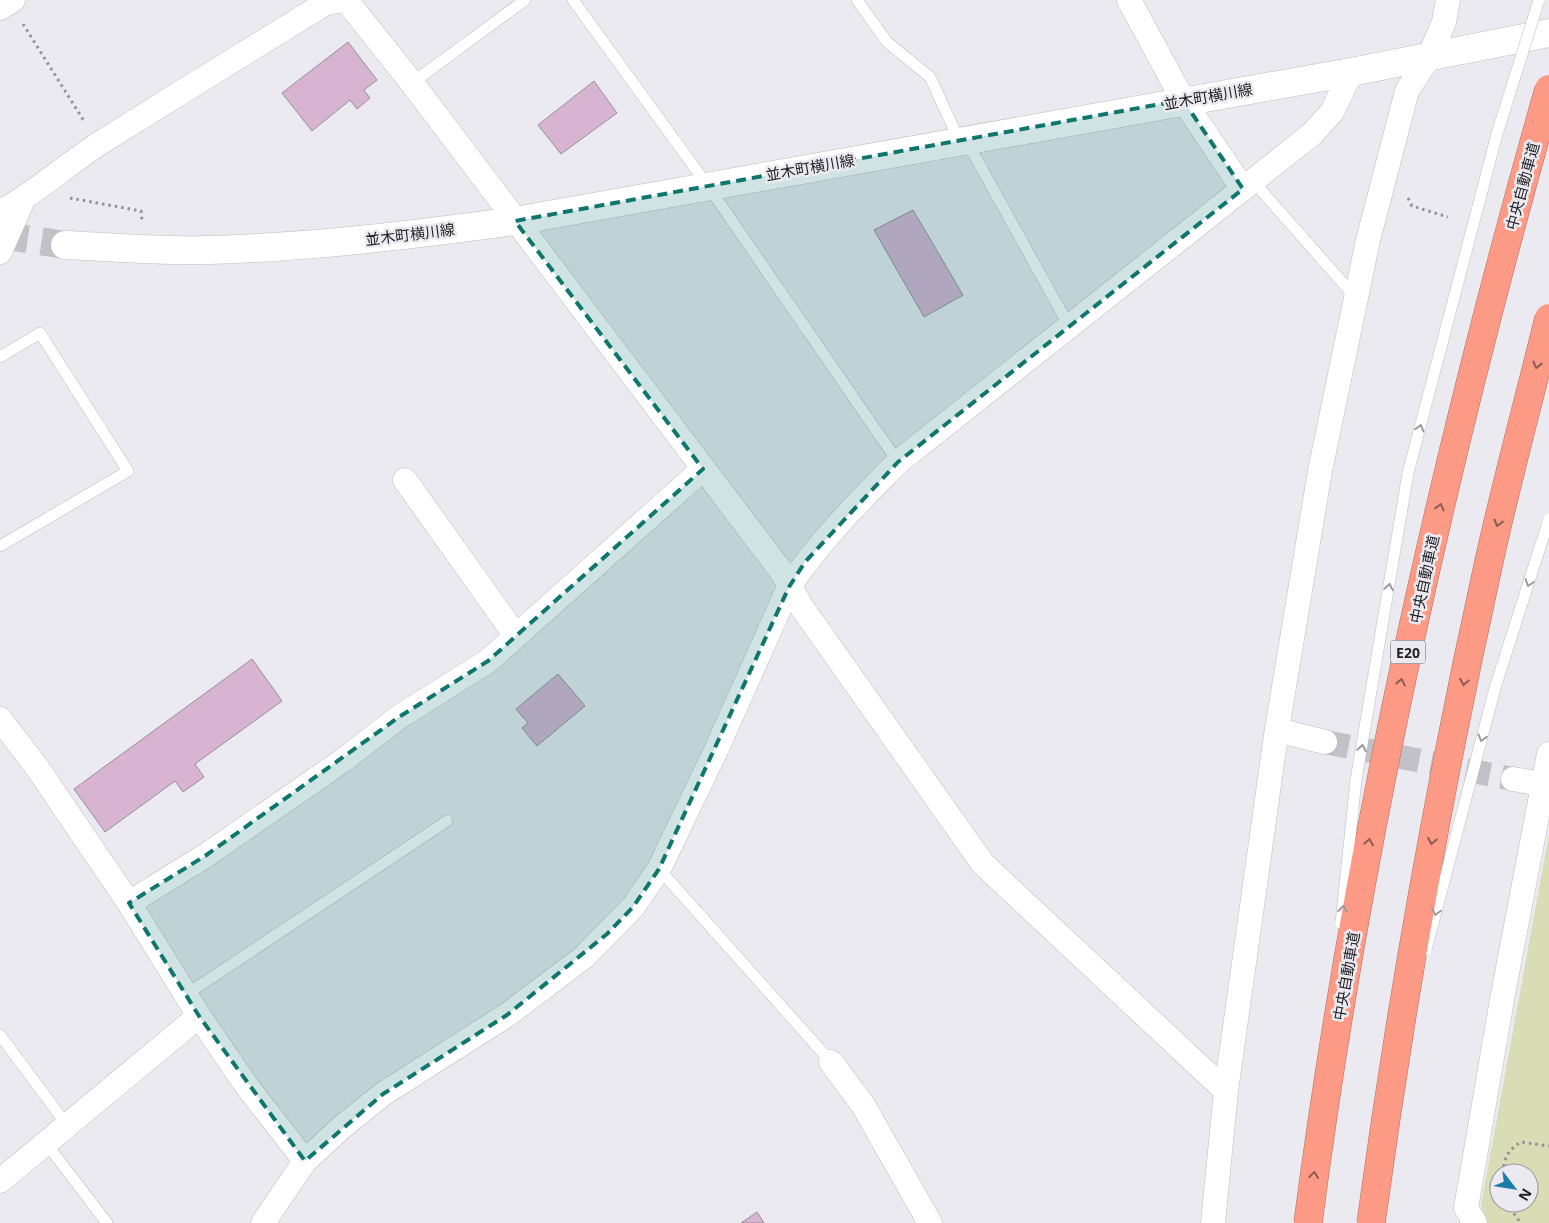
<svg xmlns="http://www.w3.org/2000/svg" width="1549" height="1223" viewBox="0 0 1549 1223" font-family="'Open Sans','Noto Sans JP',sans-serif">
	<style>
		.green { fill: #d8ddb5; fill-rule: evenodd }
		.building { fill: #d9b3d2; stroke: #959094 }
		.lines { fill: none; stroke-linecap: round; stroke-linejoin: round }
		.street-tunnel { stroke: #c3c1c8; stroke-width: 24; stroke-dasharray: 24 12; stroke-linecap: butt }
		.secondary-tunnel { stroke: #c3c1c8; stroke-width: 28; stroke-dasharray: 28 14; stroke-linecap: butt }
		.lane-casing { stroke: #bdbcc2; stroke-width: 12 }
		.street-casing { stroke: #bdbcc2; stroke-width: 25 }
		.secondary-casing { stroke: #bdbcc2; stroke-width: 29 }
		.path { stroke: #939197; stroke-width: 3; stroke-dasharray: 2.5 4; stroke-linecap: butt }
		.lane { stroke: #fff; stroke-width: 11 }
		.street { stroke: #fff; stroke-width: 24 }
		.secondary { stroke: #fff; stroke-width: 28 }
		.lane-bridge-casing { stroke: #bdbcc2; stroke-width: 12; stroke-linecap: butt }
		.highway-bridge-casing { stroke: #b06f62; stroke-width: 29; stroke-linecap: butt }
		.lane-bridge { stroke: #fff; stroke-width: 11 }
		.highway-bridge { stroke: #fd9a85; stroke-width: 28 }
		.oneway { stroke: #8e5c54 }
		.oneway2 { stroke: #9b9a9c }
		.marked { fill: #0f766e; fill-opacity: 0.2; stroke: #0f766e; stroke-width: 4; stroke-dasharray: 10 6; stroke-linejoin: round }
		.labels { text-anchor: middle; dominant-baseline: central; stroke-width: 5; stroke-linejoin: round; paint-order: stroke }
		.shield { fill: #eceaf1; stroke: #5d5c60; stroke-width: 1 }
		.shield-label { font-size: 14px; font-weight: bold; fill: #201f22 }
		.street-label { font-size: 15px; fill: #201f22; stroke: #eceaf1 }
	</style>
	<rect width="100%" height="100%" fill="#eceaf1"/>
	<path class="green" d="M1549,834V1223H1487L1481,1205ZM1499,1173H1529V1203H1499Z"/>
	<path class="building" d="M348,42L377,80L364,90L370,98L357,109L350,100L312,131L282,93Z
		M594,81L617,113L561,154L538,125Z
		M913,210L963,295L924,317L874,230Z
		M252,659L282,701L195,764L204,777L183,792L175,781L105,832L74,789Z
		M558,674L585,706L537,746L522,728L528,723L516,709Z
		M757,1212L764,1223H741Z"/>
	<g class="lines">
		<path class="street-tunnel" d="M1325,742L1513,779"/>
		<path class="secondary-tunnel" d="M0,235L65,245"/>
		<defs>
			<path id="lane" d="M573,0L708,186L898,462
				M857,0L887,42L930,77L959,140
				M412,83L525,0
				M966,140L1069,326
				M1253,181L1356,298
				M0,357L40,333L128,471L0,546
				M659,869L831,1062
				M187,994L447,821
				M0,1035L67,1125
				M46,1143L107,1223"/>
			<path id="street" d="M346,0L412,83L781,571L803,609L983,864L1226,1091
				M1129,0L1183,100L1243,189
				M0,8L13,0
				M0,212C36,193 66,165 100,143C175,96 251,49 326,3L344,0
				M0,252L23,200
				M405,480L516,636
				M0,719L36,766L129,903L199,1016L246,1085L305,1161
				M1277,730L1325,742
				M1513,779L1542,784
				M129,903L205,856L345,759L399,717L488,661L703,469
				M831,1062L863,1105L930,1223
				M0,1181L199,1016
				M263,1223L305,1161L342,1127L383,1094L507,1015L584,957L633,907L659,869L717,748L789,587C820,540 859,502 898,462L1312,134L1332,112L1351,72
				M1213,1223L1226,1091L1276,735L1320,471L1368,240L1407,91L1430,55L1444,22L1448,0
				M1475,1223L1466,1208L1503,994L1549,754"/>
			<path id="secondary" d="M65,245C113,247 161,252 209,250C312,247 413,235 515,221L1351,72L1549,33"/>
		</defs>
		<use href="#lane" class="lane-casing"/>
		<use href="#street" class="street-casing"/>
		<use href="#secondary" class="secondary-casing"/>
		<path class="path" d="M23,24L84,121
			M70,198L141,211L142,220
			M1408,198L1412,206L1448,217
			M1503,1173C1504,1158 1508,1150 1521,1142L1549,1146
			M1506,1203L1521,1223"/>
		<use href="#lane" class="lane"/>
		<use href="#street" class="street"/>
		<use href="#secondary" class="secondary"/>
		<defs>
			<path id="lane-bridge" d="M1341,923L1356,780L1408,473L1497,134L1539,0
				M1426,950L1495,688L1549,519"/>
			<path id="highway-bridge" d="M1308,1223C1358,840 1443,461 1549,89
				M1371,1223C1401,1003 1440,783 1488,566C1506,483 1529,400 1549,318"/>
		</defs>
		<use href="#lane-bridge" class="lane-bridge-casing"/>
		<use href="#highway-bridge" class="highway-bridge-casing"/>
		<use href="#lane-bridge" class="lane-bridge"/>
		<use href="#highway-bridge" class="highway-bridge"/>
	</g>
	<defs><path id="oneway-chevron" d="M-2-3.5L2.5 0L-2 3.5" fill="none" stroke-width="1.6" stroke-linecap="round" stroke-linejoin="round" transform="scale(1.25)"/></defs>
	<g class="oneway">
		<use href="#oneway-chevron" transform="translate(1537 365) rotate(104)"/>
		<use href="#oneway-chevron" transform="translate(1440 507) rotate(-76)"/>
		<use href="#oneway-chevron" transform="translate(1498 523) rotate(104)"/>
		<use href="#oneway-chevron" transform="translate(1401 682) rotate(-78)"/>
		<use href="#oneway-chevron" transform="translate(1464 682) rotate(101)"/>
		<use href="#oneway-chevron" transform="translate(1432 841) rotate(101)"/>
		<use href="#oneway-chevron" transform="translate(1369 842) rotate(-80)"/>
		<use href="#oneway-chevron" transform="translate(1314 1175) rotate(-83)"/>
	</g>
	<g class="oneway2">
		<use href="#oneway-chevron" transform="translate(1420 428) rotate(-75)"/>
		<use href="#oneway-chevron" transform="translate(1529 583) rotate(108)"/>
		<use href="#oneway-chevron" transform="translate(1389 587) rotate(-80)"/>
		<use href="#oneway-chevron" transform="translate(1482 738) rotate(105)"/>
		<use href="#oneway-chevron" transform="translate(1362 748) rotate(-80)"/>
		<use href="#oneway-chevron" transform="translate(1343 909) rotate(-84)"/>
		<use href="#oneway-chevron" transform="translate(1436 912) rotate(105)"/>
	</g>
	<path class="marked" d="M1183,100L1243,189L898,462L805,562L789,587L659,869L633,907L607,934L507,1015L383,1094L305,1161L199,1016L129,903L205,856L399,717L488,661L703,469L515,221Z"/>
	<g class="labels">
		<rect class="shield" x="1390.5" y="640.5" width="35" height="23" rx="4"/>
		<g class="shield-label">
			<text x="1408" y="652">E20</text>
		</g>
		<g class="street-label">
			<text transform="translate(1208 96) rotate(-10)">並木町横川線</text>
			<text transform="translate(810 167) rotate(-10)">並木町横川線</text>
			<text transform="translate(1522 186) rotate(-75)">中央自動車道</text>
			<text transform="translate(410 234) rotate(-7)">並木町横川線</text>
			<text transform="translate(1424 579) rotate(-78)">中央自動車道</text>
			<text transform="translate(1346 976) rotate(-80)">中央自動車道</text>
		</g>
	</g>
	<g transform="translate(1514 1188) rotate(121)"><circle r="24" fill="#eceaf1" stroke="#9a999e"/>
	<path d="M0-4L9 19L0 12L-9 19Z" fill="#1b7da9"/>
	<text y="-8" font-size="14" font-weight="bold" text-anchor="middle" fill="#201f22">N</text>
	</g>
</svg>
